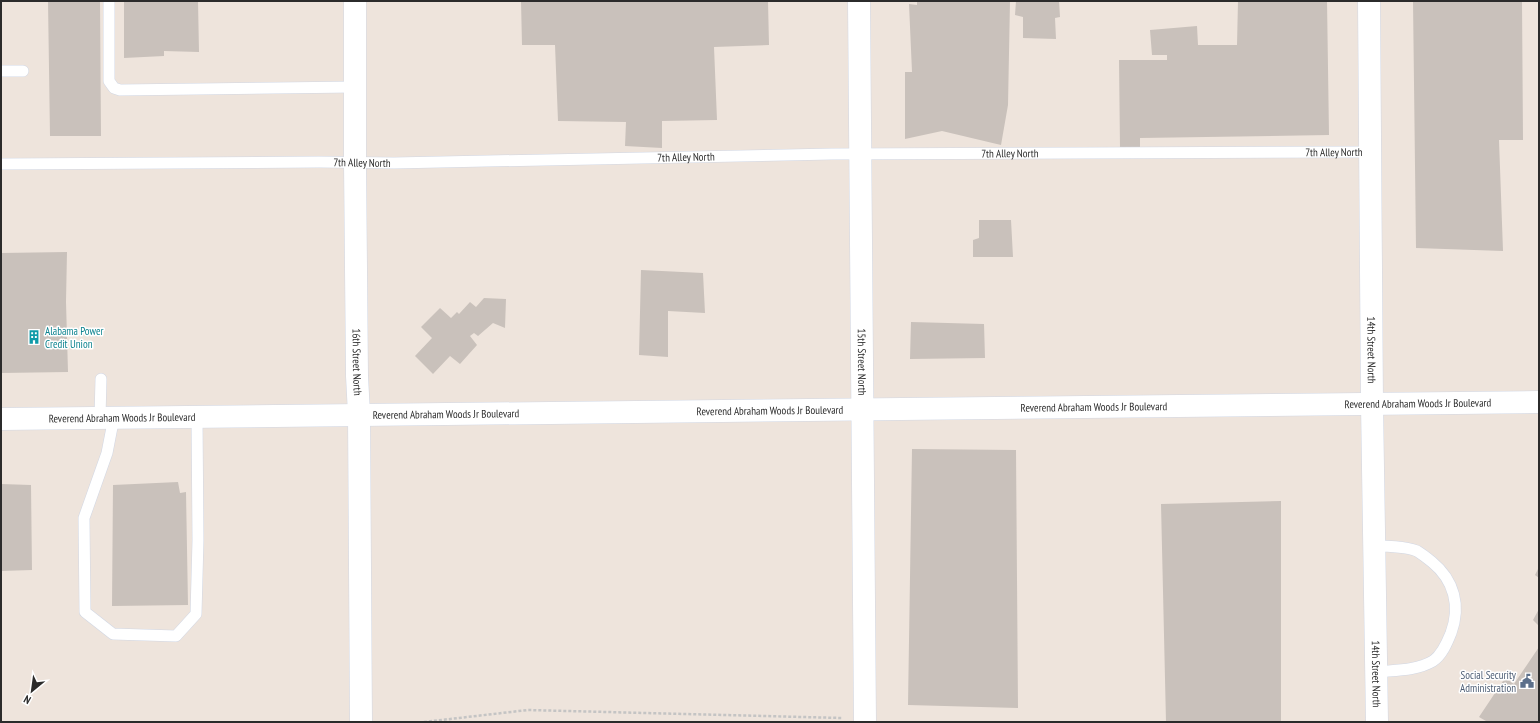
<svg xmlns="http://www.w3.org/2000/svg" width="1540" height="723" viewBox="0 0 1540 723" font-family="'PT Sans Narrow',sans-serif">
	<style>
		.building { fill: #c9c1bb }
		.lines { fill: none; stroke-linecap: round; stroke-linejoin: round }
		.service-casing { stroke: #d1d7e4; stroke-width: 12 }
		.tertiary-casing { stroke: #d1d7e4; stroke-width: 23 }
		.secondary-casing { stroke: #d1d7e4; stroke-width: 23 }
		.path { stroke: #c4c4c4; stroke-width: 2.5; stroke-dasharray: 3 2; stroke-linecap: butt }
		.service { stroke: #fff; stroke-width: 11 }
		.tertiary { stroke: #fff; stroke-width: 22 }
		.secondary { stroke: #fff; stroke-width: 22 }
		.labels { text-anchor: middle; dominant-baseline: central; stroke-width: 3; stroke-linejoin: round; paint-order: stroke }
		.street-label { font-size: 11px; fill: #2b2b2b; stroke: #fff }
		.culture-label { font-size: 11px; fill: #0d838f; stroke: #fff; text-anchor: start }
		.service-label { font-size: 11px; fill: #4e5e75; stroke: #fff; text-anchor: end }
	</style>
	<rect width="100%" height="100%" fill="#eee4dc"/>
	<path class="building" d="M48,1H100L101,136H50Z
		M124,1H198L199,52L164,51V56L124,58Z
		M521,1H768L769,45L714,47L717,120L662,121V148L625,146L626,122L558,121L555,45H522Z
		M917,1H1010L1008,105L1001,145L942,131L905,139V72H912L909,4L917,5Z
		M1016,1H1059L1060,17L1055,18L1056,39L1023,38V17L1015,15Z
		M1238,1H1327L1329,135L1140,138V148H1120L1119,60H1167V55H1152L1150,30L1197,26L1198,45H1237Z
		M1413,1H1522L1523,140H1499L1503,251L1416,248Z
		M979,220H1011L1013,257H973V240L979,238Z
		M67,252L66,302L68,372L1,373V253Z
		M641,270L703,273L705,313L668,311V357L639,355Z
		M484,298L506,299L505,328L493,323L478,336L474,333L470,336L477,345L460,364L450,356L433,374L415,356L432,338L421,327L440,308L451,318L457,312L459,314L470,302L476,307Z
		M911,322L984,324L985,358L910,359Z
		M912,449L1016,450L1018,708L908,705Z
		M178,482L180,493L186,492L188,605L112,606L113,485Z
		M1,484L31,485L32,570L1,571Z
		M1281,501V722H1166L1161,504Z
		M1539,567V578L1535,575Z
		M1539,609V626L1533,620Z
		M1539,647V722H1485L1486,721L1479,717L1505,678L1514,684Z"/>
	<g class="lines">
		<defs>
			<g id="service">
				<path d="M109,1V81L114,88L120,90L355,87"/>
				<path d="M1,71H23"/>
				<path id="s1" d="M1,164L319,162L394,163L832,154L1371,152"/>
				<path d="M100,417L101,379"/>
				<path d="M114,417L107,453L84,518L85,612L113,634L176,636L196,614L198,540L197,417"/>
				<path d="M1374,546C1387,546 1404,546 1417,551C1422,554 1427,558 1432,562C1454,580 1461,606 1451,633C1447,643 1442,655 1433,661C1416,671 1395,670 1376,672"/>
			</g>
			<g id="tertiary">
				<path id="s2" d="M355,1V162L357,376L359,414L361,722"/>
				<path id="s3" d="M859,1L865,722"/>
				<path id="s4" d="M1369,1L1372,404L1377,722"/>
			</g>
			<g id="secondary">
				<path id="s5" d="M1,419L1539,402"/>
			</g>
		</defs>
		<use href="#service" class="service-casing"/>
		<use href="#tertiary" class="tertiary-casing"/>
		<use href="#secondary" class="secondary-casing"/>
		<path class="path" d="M424,722L528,710L842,718"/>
		<use href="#service" class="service"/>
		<use href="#tertiary" class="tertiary"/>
		<use href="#secondary" class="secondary"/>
	</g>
	<defs>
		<symbol id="building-bare" viewBox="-9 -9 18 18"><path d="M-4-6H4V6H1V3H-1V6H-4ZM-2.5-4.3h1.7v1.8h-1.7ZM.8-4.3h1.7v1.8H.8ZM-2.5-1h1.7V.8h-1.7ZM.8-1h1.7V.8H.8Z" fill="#0f9aa8" stroke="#fff" stroke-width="2.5" paint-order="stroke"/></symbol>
		<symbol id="civic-bare" viewBox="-9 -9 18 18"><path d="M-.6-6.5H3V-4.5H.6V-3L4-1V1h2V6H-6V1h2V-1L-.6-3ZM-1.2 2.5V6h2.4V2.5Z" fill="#5c6f8a" stroke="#fff" stroke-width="2.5" paint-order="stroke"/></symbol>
	</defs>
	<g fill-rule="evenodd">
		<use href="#building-bare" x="24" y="327" width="20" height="20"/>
		<use href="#civic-bare" x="1517" y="671" width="20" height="20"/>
	</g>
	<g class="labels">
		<g class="street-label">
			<text stroke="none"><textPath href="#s1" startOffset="1333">7th Alley North</textPath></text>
			<text stroke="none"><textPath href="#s1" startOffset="1009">7th Alley North</textPath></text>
			<text stroke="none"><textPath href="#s1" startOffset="685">7th Alley North</textPath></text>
			<text stroke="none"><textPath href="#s1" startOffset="361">7th Alley North</textPath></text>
			<text stroke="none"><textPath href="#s4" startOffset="349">14th Street North</textPath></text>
			<text stroke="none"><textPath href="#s2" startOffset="361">16th Street North</textPath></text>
			<text stroke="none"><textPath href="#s3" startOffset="361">15th Street North</textPath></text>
			<text stroke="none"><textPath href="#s5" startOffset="1417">Reverend Abraham Woods Jr Boulevard</textPath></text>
			<text stroke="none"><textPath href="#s5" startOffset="1093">Reverend Abraham Woods Jr Boulevard</textPath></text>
			<text stroke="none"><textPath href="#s5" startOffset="769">Reverend Abraham Woods Jr Boulevard</textPath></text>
			<text stroke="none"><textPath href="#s5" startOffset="445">Reverend Abraham Woods Jr Boulevard</textPath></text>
			<text stroke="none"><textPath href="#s5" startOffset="121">Reverend Abraham Woods Jr Boulevard</textPath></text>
			<text stroke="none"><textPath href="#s4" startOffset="673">14th Street North</textPath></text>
		</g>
		<g class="culture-label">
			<text x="45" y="331">Alabama Power<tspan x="45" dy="13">Credit Union</tspan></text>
		</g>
		<g class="service-label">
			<text x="1516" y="675">Social Security<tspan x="1516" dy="13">Administration</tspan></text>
		</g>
	</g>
	<rect width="1540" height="723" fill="none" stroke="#2b2b2b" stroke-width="4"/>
	<g transform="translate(32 691) rotate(209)" stroke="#ffffff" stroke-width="3" paint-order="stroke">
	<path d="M0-3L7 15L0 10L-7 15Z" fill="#2b2b2b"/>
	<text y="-6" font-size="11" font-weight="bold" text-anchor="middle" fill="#2b2b2b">N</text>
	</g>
</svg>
